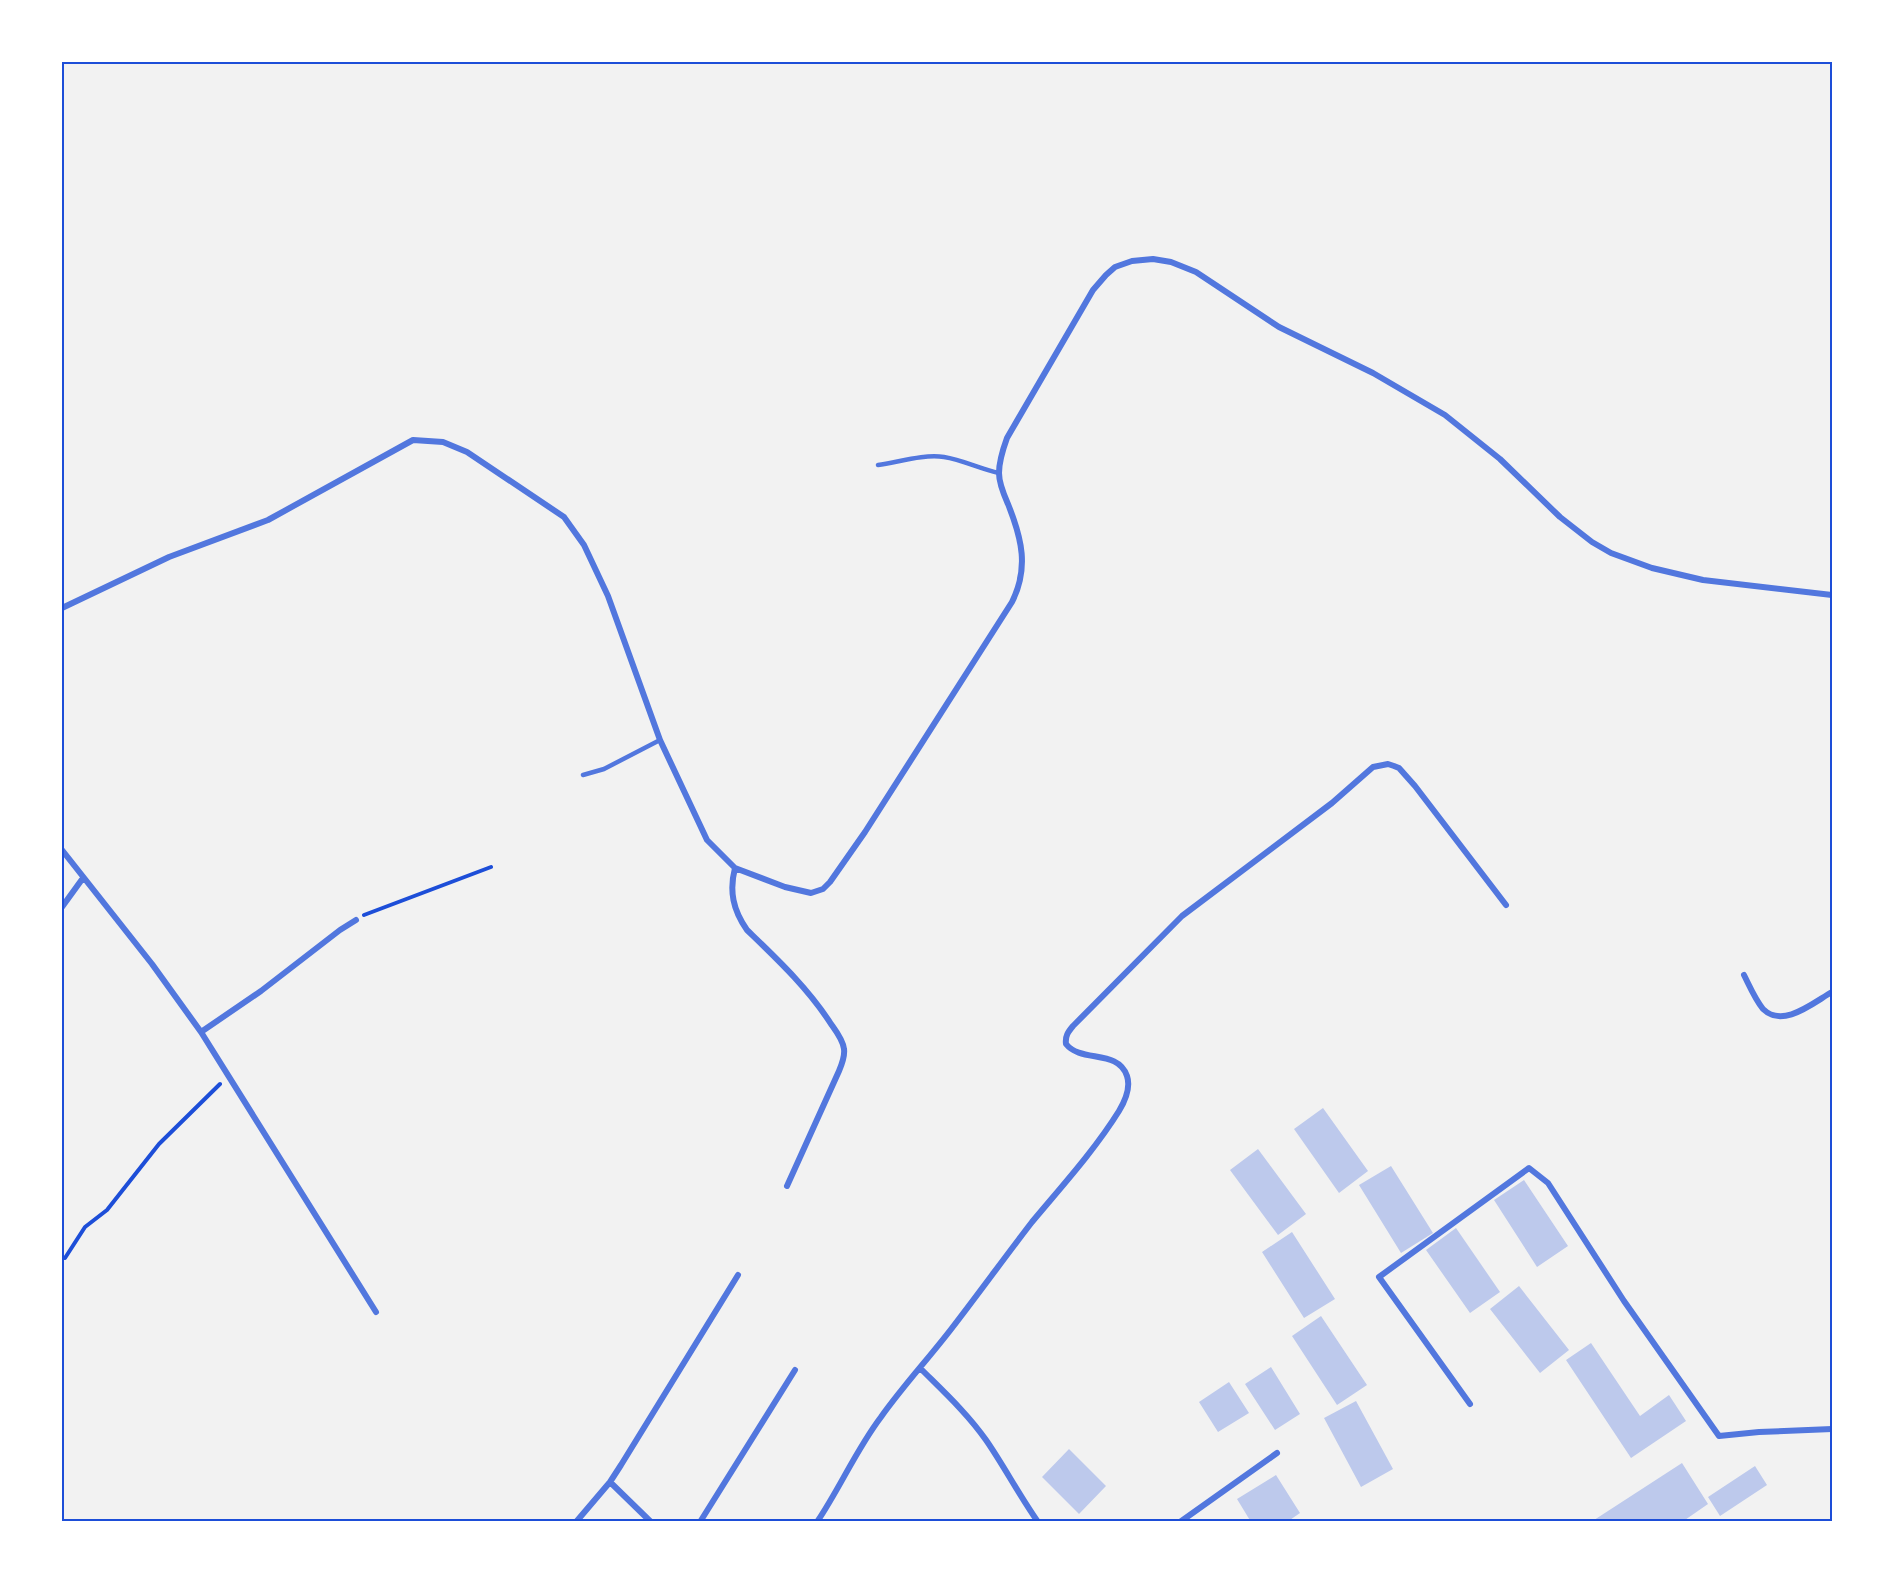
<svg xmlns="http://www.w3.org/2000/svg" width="1894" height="1583" viewBox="0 0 1894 1583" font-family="'Work Sans',sans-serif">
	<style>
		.building { fill: #bdc9ec }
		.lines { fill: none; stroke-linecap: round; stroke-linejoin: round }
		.path { stroke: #1d4ed8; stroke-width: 4 }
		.service { stroke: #5277de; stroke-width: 4.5 }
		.minor { stroke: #5277de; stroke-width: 6 }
		.neatline { fill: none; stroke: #1d4ed8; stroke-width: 2 }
	</style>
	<rect width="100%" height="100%" fill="#f2f2f2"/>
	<path class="building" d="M1323,1108L1368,1171L1339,1193L1294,1129Z
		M1258,1149L1306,1214L1278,1235L1230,1170Z
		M1391,1166L1433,1233L1401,1253L1359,1185Z
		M1524,1180L1568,1246L1537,1267L1494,1200Z
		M1456,1228L1500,1292L1470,1313L1426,1250Z
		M1292,1232L1335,1299L1304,1318L1262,1252Z
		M1519,1286L1569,1350L1540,1373L1490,1309Z
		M1321,1316L1367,1385L1337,1405L1292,1336Z
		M1591,1343L1640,1416L1669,1395L1686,1421L1631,1458L1566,1360Z
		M1271,1367L1300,1414L1275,1430L1245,1384Z
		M1229,1382L1249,1413L1218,1432L1199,1402Z
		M1356,1401L1393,1469L1361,1487L1324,1418Z
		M1069,1449L1106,1486L1079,1514L1042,1477Z
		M1682,1463L1708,1504L1682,1522H1591Z
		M1755,1466L1767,1485L1720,1516L1708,1497Z
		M1276,1475L1300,1513L1287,1522H1251L1237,1499Z"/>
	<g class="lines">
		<path class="path" d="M364,915L491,867
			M65,1258L85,1227L107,1210L159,1144L220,1084"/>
		<path class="service" d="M878,465C899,462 923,454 944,457C963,460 980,469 999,473
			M583,775L604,769L660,740"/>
		<path class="minor" d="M62,608L169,557L268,520L413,440L443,442L467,452L564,517L584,545L608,596L660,740L707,840L735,868L785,887L811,893L823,889L830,882L865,832L1012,602C1029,568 1022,539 1008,504C1004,495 999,484 999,473C999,461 1003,449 1007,438L1093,290L1106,275L1115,267L1132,261L1153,259L1171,262L1196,272L1279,327L1373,373L1445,415L1500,459L1560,517L1592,542L1611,553L1652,568L1703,580L1832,595
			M62,850L152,964L201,1032L376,1312
			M735,868C729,891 733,910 747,930C777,959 808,988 831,1024C836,1031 843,1040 844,1049C845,1056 842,1064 839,1071L787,1186
			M62,907L83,878
			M1744,975C1750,987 1755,999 1763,1009C1783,1029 1814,1002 1832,992
			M201,1032L261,991L340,930L356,920
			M920,1368C943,1391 967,1413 986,1440C1004,1466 1019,1495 1038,1522
			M1470,1404L1379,1277L1529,1168L1548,1183L1624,1301L1719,1436L1759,1432L1832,1429
			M610,1482L651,1522
			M576,1522L610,1482L621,1465L738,1275
			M700,1522L795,1370
			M817,1522C840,1488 856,1450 881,1417C903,1386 929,1358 952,1328C979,1293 1005,1257 1032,1222C1062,1186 1094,1151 1119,1111C1125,1101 1131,1088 1127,1076C1118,1049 1081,1063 1066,1044C1065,1036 1068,1032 1073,1026L1182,916L1332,803L1373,767L1388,764L1394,766L1399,768L1415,786L1506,905
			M1180,1522L1277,1453"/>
	</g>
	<rect width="1894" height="1583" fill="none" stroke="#ffffff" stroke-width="126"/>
	<rect x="63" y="63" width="1768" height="1457" class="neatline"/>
</svg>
